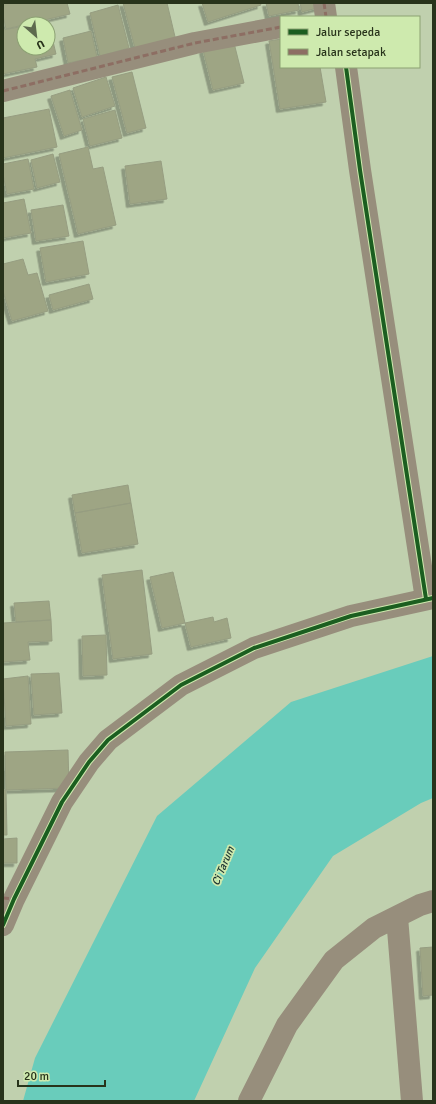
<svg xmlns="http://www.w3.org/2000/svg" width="436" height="1104" viewBox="0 0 436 1104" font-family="Signika,sans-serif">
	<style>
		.water { fill: #69ccbb }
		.building { fill: #9ea584; stroke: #969d81; filter: url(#shadow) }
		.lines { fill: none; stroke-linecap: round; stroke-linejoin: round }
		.minor { stroke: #978e7c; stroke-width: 22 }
		.quiet { stroke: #8d6e63; stroke-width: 3; stroke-dasharray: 6 3; stroke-linecap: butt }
		.cycleway-casing { stroke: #ceeaae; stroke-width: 6 }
		.cycleway { stroke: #1b5e20; stroke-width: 4 }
		.labels { text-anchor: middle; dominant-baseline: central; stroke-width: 3.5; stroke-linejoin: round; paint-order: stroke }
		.water-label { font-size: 11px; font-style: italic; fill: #1a312f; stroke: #ceeaae }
	</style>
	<defs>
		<filter id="shadow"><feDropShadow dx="-3.5" dy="3.5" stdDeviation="0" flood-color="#0004"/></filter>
	</defs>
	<rect width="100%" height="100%" fill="#c0d0ae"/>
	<path class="water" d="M433,656V798L421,803L333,856L255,968L194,1101H23L35,1058L157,816L291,702Z"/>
	<path class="building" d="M3,3H67L70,14L6,29L3,15Z
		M123,3H167L176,41L136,52Z
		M202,3H260L261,5L208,22Z
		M266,3H298L299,10L269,16Z
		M300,3H324L325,6L302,12Z
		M118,5L129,48L100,56L90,13Z
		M48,20L56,54L35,59L37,67L3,74V30L24,26V48H48V24H31Z
		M91,31L97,57L68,63L63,38Z
		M281,39V67H320L326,102L280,109L269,41Z
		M234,43L244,83L213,90L203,50Z
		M132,72L146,128L127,133L112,77Z
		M106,77L115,106L82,117L73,88Z
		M70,90L82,130L64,136L51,96Z
		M49,109L57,147L3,158V118Z
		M115,110L122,138L90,146L83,119Z
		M88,147L93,169L103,167L116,225L78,234L59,154Z
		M53,154L60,182L37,188L31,160Z
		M28,159L34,189L7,194L3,174V164Z
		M161,161L167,199L130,204L125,166Z
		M24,199L31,233L3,238V203Z
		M63,205L69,236L36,241L31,210Z
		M83,241L89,274L46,282L40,248Z
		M23,259L28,275L37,273L48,311L12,321L3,291V264Z
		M89,284L93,299L53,310L49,295Z
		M128,485L131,503L75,513L72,495Z
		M131,503L138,544L82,553L75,513Z
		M142,570L152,654L113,659L102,575Z
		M173,572L185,623L162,628L150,577Z
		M49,601L51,620L16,622L14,603Z
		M213,617L214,622L227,618L231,638L191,647L185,623Z
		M51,620L52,641L28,642L30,660L3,662V623Z
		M106,635L107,675L83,676L82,636Z
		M59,673L62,713L34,715L31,674Z
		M28,676L31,724L6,726L3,679Z
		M68,750L69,788L6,790L5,752Z
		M3,790H6L7,835H3Z
		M17,838V863H3V839Z
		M433,947V995L423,996L420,948Z"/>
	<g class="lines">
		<path class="minor" d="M324,3L326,17
			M346,67L360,170L426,599
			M3,91L195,43L281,27
			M397,917L412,1101
			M3,925L14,899L62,802L89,762L108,740L181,685L254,648L351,616L433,598
			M249,1101L287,1025L334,960L374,928L420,905L433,901"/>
		<path class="quiet" d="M324,3L326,17
			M3,91L195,43L281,27
			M3,898L14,899"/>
		<defs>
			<path id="cycleway" d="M346,67L360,170L426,599
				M3,925L14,899L62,802L89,762L108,740L181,685L254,648L351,616L433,598"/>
		</defs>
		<use href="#cycleway" class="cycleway-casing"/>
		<use href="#cycleway" class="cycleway"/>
	</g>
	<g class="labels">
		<g class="water-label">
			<text transform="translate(223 866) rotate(-67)">Ci Tarum</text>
		</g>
	</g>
	<rect width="436" height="1104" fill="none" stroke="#28331b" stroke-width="8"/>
	<rect x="280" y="16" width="140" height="52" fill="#ceeaae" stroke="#8ca173"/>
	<rect x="288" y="29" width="20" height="6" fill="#1b5e20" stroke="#8ca173"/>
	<text x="316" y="36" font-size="12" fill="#28331b">Jalur sepeda</text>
	<rect x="288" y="49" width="20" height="6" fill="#8d6e63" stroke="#8ca173"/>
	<text x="316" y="56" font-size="12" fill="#28331b">Jalan setapak</text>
	<g transform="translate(36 36) rotate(152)"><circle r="19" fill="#ceeaae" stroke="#8ca173"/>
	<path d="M0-3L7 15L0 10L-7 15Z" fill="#5d6a4e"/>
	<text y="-6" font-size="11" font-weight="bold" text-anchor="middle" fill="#28331b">U</text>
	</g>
	<path d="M18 1080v6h87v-6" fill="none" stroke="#28331b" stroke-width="2"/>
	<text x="24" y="1080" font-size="12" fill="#28331b" stroke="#ceeaae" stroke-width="3" paint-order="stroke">20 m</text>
</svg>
